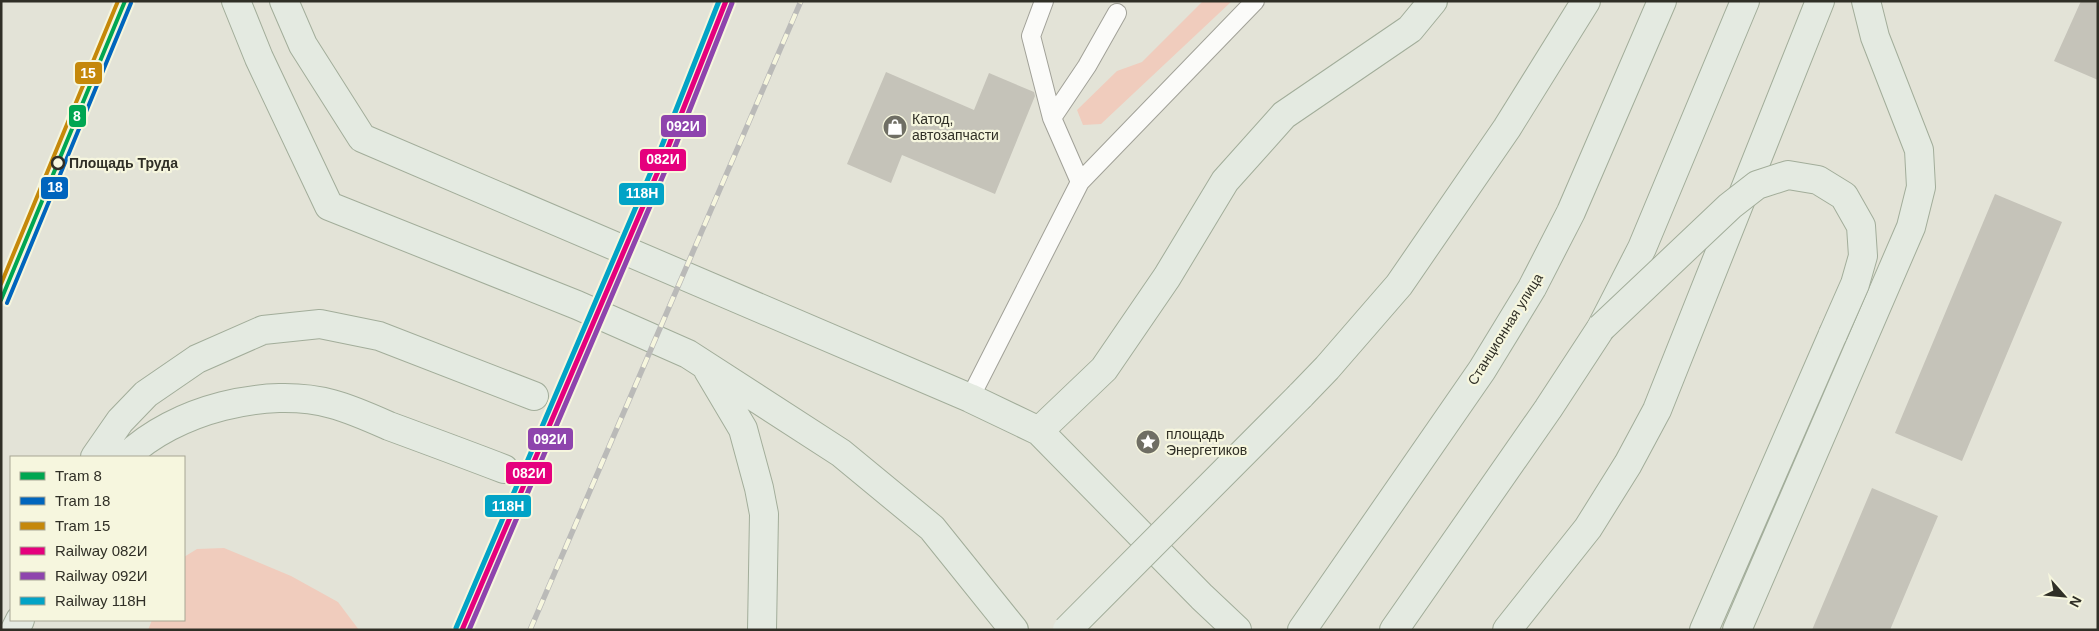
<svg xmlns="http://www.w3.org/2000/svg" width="2099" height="631" viewBox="0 0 2099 631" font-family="Helvetica,sans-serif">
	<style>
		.green { fill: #f0ccbd }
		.building { fill: #c5c3b9 }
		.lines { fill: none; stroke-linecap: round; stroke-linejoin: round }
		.lane-casing { stroke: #a1a198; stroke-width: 20 }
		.primary-casing { stroke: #a2ad9a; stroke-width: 30 }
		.lane { stroke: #fbfbf9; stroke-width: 18 }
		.primary { stroke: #e4eae1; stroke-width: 28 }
		.rail-casing { stroke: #babab8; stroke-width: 5.5 }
		.rail { stroke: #f6f6de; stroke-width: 4; stroke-dasharray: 11; stroke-linecap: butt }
		.primary-bridge-casing { stroke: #a2ad9a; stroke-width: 30; stroke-linecap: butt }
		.primary-bridge { stroke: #e4eae1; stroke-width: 28 }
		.rail-1-casing { stroke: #f6f6de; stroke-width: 9 }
		.rail-2-casing { stroke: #f6f6de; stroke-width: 9 }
		.rail-3-casing { stroke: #f6f6de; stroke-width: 9 }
		.rail-1 { stroke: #e5007d; stroke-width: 5 }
		.rail-2 { stroke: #8e44ad; stroke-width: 5 }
		.rail-3 { stroke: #02a3c6; stroke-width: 5 }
		.tram-1-casing { stroke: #f6f6de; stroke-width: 8 }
		.tram-2-casing { stroke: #f6f6de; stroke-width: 8 }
		.tram-3-casing { stroke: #f6f6de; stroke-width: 8 }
		.tram-1 { stroke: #00a651; stroke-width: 4 }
		.tram-2 { stroke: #0065bd; stroke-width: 4 }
		.tram-3 { stroke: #c5880a; stroke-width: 4 }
		.stop-dot { fill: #f6f6de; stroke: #302f26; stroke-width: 2.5 }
		.labels { text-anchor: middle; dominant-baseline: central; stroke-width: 4.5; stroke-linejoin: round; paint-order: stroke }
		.poi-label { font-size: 14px; fill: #302f26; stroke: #f6f6de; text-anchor: start }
		.stop-label { font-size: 14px; font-weight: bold; fill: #302f26; stroke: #f6f6de; text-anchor: start }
		.street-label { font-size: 14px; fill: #302f26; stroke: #f6f6de }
		.line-badge { stroke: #f6f6de; stroke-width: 2 }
		.badge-label { font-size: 14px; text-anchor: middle; font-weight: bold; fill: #fff }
	</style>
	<rect width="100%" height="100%" fill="#e3e3d7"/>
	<path class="green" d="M1203,1H1232L1101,124L1083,125L1077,110L1117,71L1142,62Z
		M224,548L291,576L338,602L359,630H148L152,620H184V557L197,549Z"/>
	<path class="building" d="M2081,1H2098V80L2054,61Z
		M886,72L974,110L989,73L1034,92L1035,96L995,194L902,155L891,183L847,164Z
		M1995,194L2062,222L1962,461L1895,433Z
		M1872,488L1938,516L1890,630H1812Z"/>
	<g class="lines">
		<defs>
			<path id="lane" d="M1044,1L1031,36L1052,118L1080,182
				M1052,118L1087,66L1117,13
				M970,398L1080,182L1255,1"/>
			<path id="primary" d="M236,1L259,58L329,206L577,305L688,354L841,453L932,528L1014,630
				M284,1L303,45L362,138L970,398L1039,431L1202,597L1237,630
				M708,370L743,429L759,488L764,514L762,630
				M1300,396L1327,368L1399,285L1507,128L1586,1
				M1039,431L1104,369L1167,277L1225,181L1284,115L1410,29L1433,1
				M95,457L120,421L146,394L197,359L263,330L320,324L379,336L534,396
				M126,457C174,410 267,386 332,404C351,409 371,418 389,426C427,440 465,454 504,469
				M15,630L20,620
				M1302,630L1482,370L1532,288L1571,212L1662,1
				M1394,630L1548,409L1601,328L1642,248L1745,1
				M1507,630L1588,528L1628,464L1657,410L1820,1
				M1704,630L1833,334
				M1737,630L1911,227L1921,187L1919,150L1875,37L1866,1"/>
		</defs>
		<use href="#lane" class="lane-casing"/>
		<use href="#primary" class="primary-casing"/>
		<use href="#lane" class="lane"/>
		<use href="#primary" class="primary"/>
		<defs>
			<path id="rail" d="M530,630L801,1"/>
		</defs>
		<use href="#rail" class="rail-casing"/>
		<use href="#rail" class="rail"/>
		<defs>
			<path id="primary-bridge" d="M1601,328L1730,206L1757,185L1788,175L1818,180L1844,196L1861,226L1863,256L1855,284L1833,334
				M1067,630L1300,396"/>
		</defs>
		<use href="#primary-bridge" class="primary-bridge-casing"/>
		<use href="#primary-bridge" class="primary-bridge"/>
		<defs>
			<path id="rail-1" d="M462,630L665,155L726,1"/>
			<path id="rail-2" d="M469,630L671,157L732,3"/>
			<path id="rail-3" d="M456,628L659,153L719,1"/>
		</defs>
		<use href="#rail-1" class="rail-1-casing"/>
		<use href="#rail-2" class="rail-2-casing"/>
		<use href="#rail-3" class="rail-3-casing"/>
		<use href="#rail-1" class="rail-1"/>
		<use href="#rail-2" class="rail-2"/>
		<use href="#rail-3" class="rail-3"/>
		<defs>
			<path id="tram-1" d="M1,300L125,1"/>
			<path id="tram-2" d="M7,303L131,3"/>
			<path id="tram-3" d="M1,284L118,1"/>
		</defs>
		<use href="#tram-1" class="tram-1-casing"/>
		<use href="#tram-2" class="tram-2-casing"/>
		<use href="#tram-3" class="tram-3-casing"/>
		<use href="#tram-1" class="tram-1"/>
		<use href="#tram-2" class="tram-2"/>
		<use href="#tram-3" class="tram-3"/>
	</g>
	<defs>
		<symbol id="shop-disc" viewBox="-11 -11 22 22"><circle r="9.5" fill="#6f6e64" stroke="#f6f6de"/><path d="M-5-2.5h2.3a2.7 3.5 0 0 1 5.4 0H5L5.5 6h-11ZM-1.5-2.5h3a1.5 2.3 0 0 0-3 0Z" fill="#fff"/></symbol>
		<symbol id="sight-disc" viewBox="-11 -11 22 22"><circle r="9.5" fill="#6f6e64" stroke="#f6f6de"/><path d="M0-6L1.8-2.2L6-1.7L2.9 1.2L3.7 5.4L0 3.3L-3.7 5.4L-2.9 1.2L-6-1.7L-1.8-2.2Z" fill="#fff"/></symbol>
	</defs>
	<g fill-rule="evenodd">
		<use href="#shop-disc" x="881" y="113" width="28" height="28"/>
		<use href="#sight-disc" x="1134" y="428" width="28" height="28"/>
	</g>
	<circle class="stop-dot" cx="58" cy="163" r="6"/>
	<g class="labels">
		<g class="poi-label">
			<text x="912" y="119">Катод,<tspan x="912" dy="16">автозапчасти</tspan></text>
			<text x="1166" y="434">площадь<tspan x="1166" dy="16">Энергетиков</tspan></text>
		</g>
		<g class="stop-label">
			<text x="69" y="163">Площадь Труда</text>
		</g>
		<g class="street-label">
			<text transform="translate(1505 329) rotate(-58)">Станционная улица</text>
		</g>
	</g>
	<g class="line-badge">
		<rect x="74" y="61" width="29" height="24" rx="5" fill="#c5880a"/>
		<rect x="68" y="104" width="19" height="24" rx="5" fill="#00a651"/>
		<rect x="660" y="114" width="47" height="24" rx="5" fill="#8e44ad"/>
		<rect x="639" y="148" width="48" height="24" rx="5" fill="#e5007d"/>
		<rect x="40" y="176" width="29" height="24" rx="5" fill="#0065bd"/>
		<rect x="618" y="182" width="47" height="24" rx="5" fill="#02a3c6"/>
		<rect x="527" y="427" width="47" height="24" rx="5" fill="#8e44ad"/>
		<rect x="505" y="461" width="48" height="24" rx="5" fill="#e5007d"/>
		<rect x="484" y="494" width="48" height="24" rx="5" fill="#02a3c6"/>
	</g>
	<g class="badge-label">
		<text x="88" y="78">15</text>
		<text x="77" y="121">8</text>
		<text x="683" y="131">092И</text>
		<text x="663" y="164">082И</text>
		<text x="55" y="192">18</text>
		<text x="642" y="198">118Н</text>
		<text x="550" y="444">092И</text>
		<text x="529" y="478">082И</text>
		<text x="508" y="511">118Н</text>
	</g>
	<rect width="2099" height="631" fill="none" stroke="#302f26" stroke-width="5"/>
	<rect x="10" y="456" width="175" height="165" fill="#f6f6de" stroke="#a7a694"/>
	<rect x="20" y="472" width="25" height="8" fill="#00a651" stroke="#a7a694"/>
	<text x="55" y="481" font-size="15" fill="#302f26">Tram 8</text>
	<rect x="20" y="497" width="25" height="8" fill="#0065bd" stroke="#a7a694"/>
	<text x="55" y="506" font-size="15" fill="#302f26">Tram 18</text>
	<rect x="20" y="522" width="25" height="8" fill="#c5880a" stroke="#a7a694"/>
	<text x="55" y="531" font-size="15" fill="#302f26">Tram 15</text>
	<rect x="20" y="547" width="25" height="8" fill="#e5007d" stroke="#a7a694"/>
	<text x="55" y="556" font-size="15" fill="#302f26">Railway 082И</text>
	<rect x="20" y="572" width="25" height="8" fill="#8e44ad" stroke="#a7a694"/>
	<text x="55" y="581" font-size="15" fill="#302f26">Railway 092И</text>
	<rect x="20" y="597" width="25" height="8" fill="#02a3c6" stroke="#a7a694"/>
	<text x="55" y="606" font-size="15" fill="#302f26">Railway 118Н</text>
	<g transform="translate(2064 596) rotate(117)" stroke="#f6f6de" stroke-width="4" paint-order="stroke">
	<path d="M0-4L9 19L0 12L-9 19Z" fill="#302f26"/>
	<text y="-8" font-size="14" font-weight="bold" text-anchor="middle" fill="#302f26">N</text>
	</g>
</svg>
